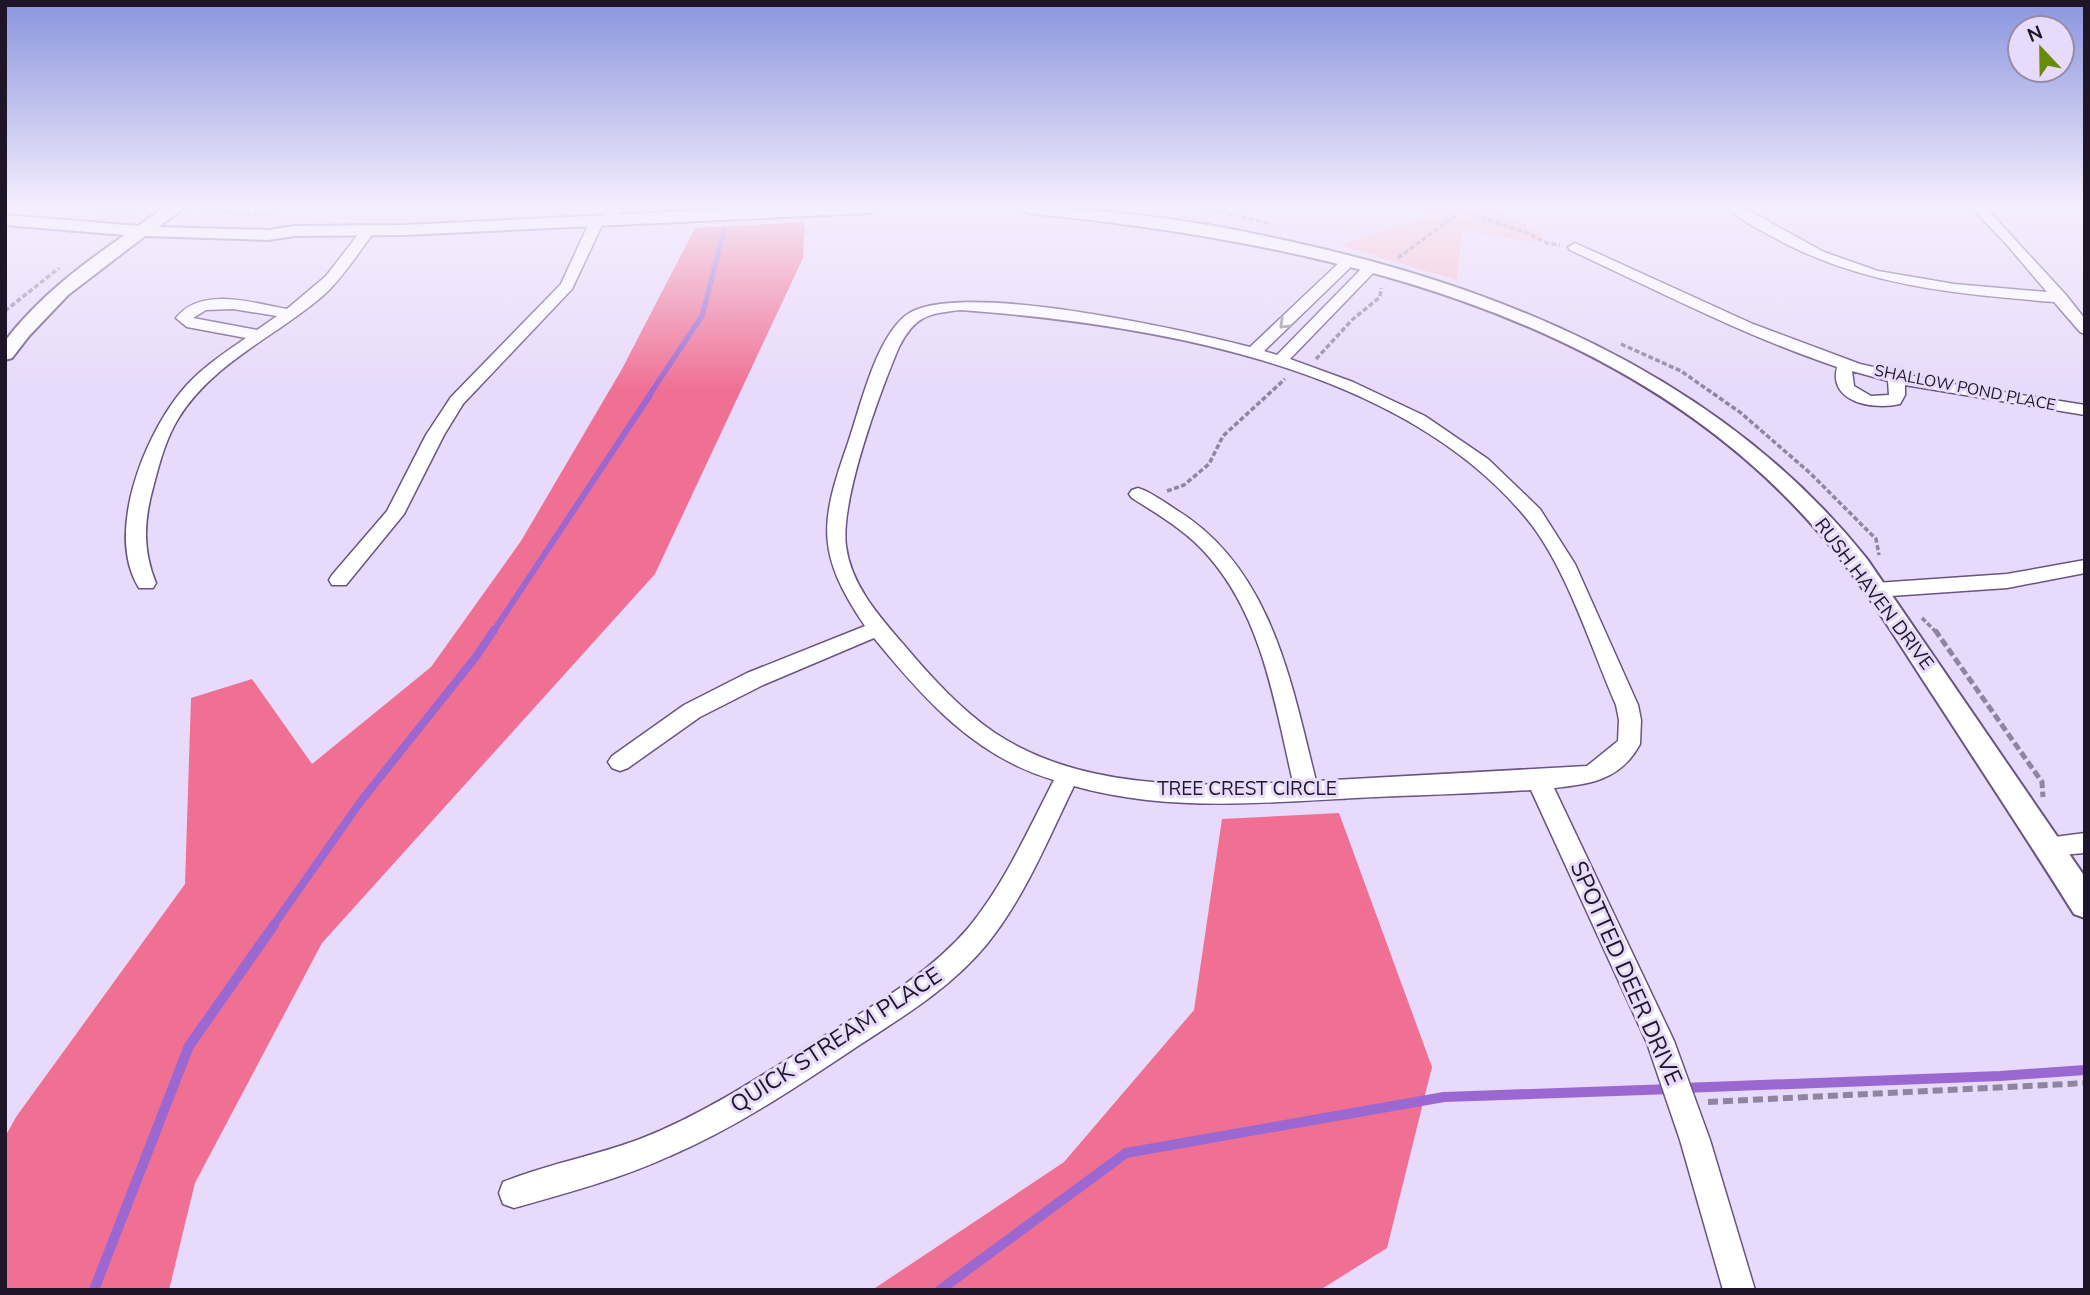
<svg xmlns="http://www.w3.org/2000/svg" width="2090" height="1295" viewBox="0 0 2090 1295" font-family="'Nunito Sans',sans-serif">
	<style>
		.green { fill: #fab8c6 }
		.forest { fill: #f07094 }
		.lines { fill: none; stroke-linecap: round; stroke-linejoin: round }
		.stream-far3 { stroke: #9b67d0; stroke-width: 5 }
		.stream-far2 { stroke: #9b67d0; stroke-width: 6 }
		.stream-far1 { stroke: #9b67d0; stroke-width: 8 }
		.stream { stroke: #9b67d0; stroke-width: 10 }
		.minor-casing { stroke: #695482; stroke-width: 3 }
		.tertiary-casing { stroke: #695482; stroke-width: 4 }
		.path-far2 { stroke: #90859f; stroke-width: 3.5; stroke-dasharray: 5 2.5; stroke-linecap: butt }
		.path-far1 { stroke: #90859f; stroke-width: 5; stroke-dasharray: 8 3.5; stroke-linecap: butt }
		.path { stroke: #90859f; stroke-width: 6; stroke-dasharray: 10 5; stroke-linecap: butt }
		.minor { fill: #fff; fill-rule: evenodd }
		.tertiary { fill: #fff; fill-rule: evenodd }
		.oneway { stroke: #9a969e }
		.labels { text-anchor: middle; dominant-baseline: central; stroke-width: 6; stroke-linejoin: round; paint-order: stroke }
		.far-street-label { font-size: 16px; fill: #1e1528; stroke: #e8dafa }
		.street-label { font-size: 19px; fill: #1e1528; stroke: #e8dafa }
		.near-street-label { font-size: 23px; fill: #1e1528; stroke: #e8dafa }
	</style>
	<rect width="100%" height="100%" fill="#e8dafa"/>
	<path class="green" d="M1424,208H1490L1545,234L1534,242L1462,230L1457,280L1339,245L1437,213Z"/>
	<path class="forest" d="M805,222L803,258L655,574L322,943L195,1183L169,1290H5V1137L16,1117L185,884L191,698L252,679L312,764L431,667L521,541L622,369L695,228Z
		M1339,813L1432,1067L1387,1248L1320,1290H872L1064,1162L1194,1010L1222,819Z"/>
	<g class="lines">
		<path class="stream-far3" d="M648,397L702,316L724,231"/>
		<path class="stream-far2" d="M493,632L650,395"/>
		<path class="stream-far1" d="M273,926L361,801L475,658L494,630"/>
		<path class="stream" d="M1683,1088L2000,1076L2085,1070
			M94,1290L189,1046L274,925
			M940,1290L1126,1153L1444,1097L1672,1089"/>
		<defs>
			<path id="minor" d="M608,208H621L616,223L611,224L604,220Z
				M1728,208H1744L1824,252L1878,271L1954,284L2047,292L2007,245L1972,208H1986L2066,295L2085,319V334L2080,332L2054,302C1956,294 1861,286 1773,237C1758,229 1740,220 1728,208Z
				M597,217L604,221L572,289L463,404L444,435L404,514L346,585H332L329,580L332,575L387,511L426,435L451,397L561,284L590,221Z
				M368,227L375,231C359,252 344,276 325,294C277,336 213,362 178,419C166,439 160,461 154,484C144,519 142,549 156,583L153,588H139C105,533 144,438 180,393C198,370 223,354 246,338L187,327L176,318C201,286 253,303 287,309L326,276L363,228ZM233,309L277,316L257,330L193,318L206,310Z
				M1575,243L1753,324L1860,364L1940,382L2085,405V415L1905,385V395L1900,404C1874,410 1828,403 1837,367C1745,336 1658,291 1570,250L1568,247ZM1852,371L1888,381L1889,395L1871,396L1854,386Z
				M1349,257L1356,261L1354,264L1264,351L1277,355L1366,264H1376V270L1290,359L1353,382L1425,416L1488,459L1540,509L1575,564L1638,705L1641,720L1640,744C1621,780 1590,784 1554,788L1674,1041L1710,1140L1755,1290H1723L1680,1140L1647,1043L1531,790C1473,794 1414,795 1355,798C1262,803 1165,812 1074,786C1048,839 1025,897 987,944C952,987 904,1016 858,1046C798,1086 737,1127 670,1156C620,1179 567,1193 514,1208L503,1204L499,1193L503,1182C547,1164 595,1156 640,1139C704,1114 763,1075 821,1038C873,1006 929,974 969,927C1005,883 1028,830 1054,780C975,757 924,699 874,638L763,685L700,717L628,768L620,771L612,768L608,762L612,756L684,705L747,673L865,626C817,555 819,525 847,446C860,409 874,342 905,316C952,277 1189,331 1250,347L1344,258ZM960,310C1148,324 1400,364 1527,519C1566,566 1591,648 1616,705L1619,720L1618,741L1587,766L1316,781C1291,681 1271,567 1175,509C1164,502 1151,492 1138,488L1132,490L1129,494L1132,498C1159,515 1188,532 1209,557C1263,619 1275,705 1293,782C1195,787 1081,790 995,733C960,709 931,677 904,645C879,616 851,585 846,546C840,500 880,392 899,347C915,316 927,314 960,310Z
				M2085,560V573L2007,588L1876,597L1869,595L1866,590L1869,585L1876,583L2007,574Z
				M2085,833V853L2048,856L2039,853L2036,846L2039,839Z"/>
			<path id="tertiary" d="M164,208H184L158,227L268,230L295,226L405,225L754,208H877L869,213L405,235L295,236L268,240L145,236L68,295L29,336L12,358L5,360V341C38,298 81,265 125,235L5,225V215L138,226Z
				M1020,208C1114,208 1206,222 1297,243C1514,291 1726,382 1867,559L2085,877V918L2074,914C2029,842 1982,771 1936,700C1899,644 1865,586 1821,535C1626,307 1312,242 1028,213Z"/>
		</defs>
		<use href="#minor" class="minor-casing"/>
		<use href="#tertiary" class="tertiary-casing"/>
		<path class="path-far2" d="M101,208L138,212
			M1205,208L1272,224
			M1453,208L1530,234L1547,243L1560,245
			M201,210L273,216
			M1398,258L1465,208
			M5,311L59,268
			M1621,344L1681,371L1741,413L1810,473L1876,539L1879,555
			M1316,359L1352,320L1380,297L1381,288
			M1167,491L1184,485L1209,464L1223,436L1285,379
			M1922,618L1936,632"/>
		<path class="path-far1" d="M1935,630L2042,782L2043,797"/>
		<path class="path" d="M1708,1102L2085,1083"/>
		<use href="#minor" class="minor"/>
		<use href="#tertiary" class="tertiary"/>
	</g>
	<defs><path id="oneway-chevron" d="M-2-3.5L2.5 0L-2 3.5" fill="none" stroke-width="1.6" stroke-linecap="round" stroke-linejoin="round" transform="scale(1.75)"/></defs>
	<use class="oneway" href="#oneway-chevron" transform="translate(1284 324) rotate(136)"/>
	<linearGradient id="sky" x2="0" y2="1"><stop stop-color="#8995de"/><stop offset="0.53" stop-color="#f5eefd"/><stop offset="1" stop-color="#f5eefd" stop-opacity="0"/></linearGradient>
	<rect width="2090" height="390" fill="url(#sky)"/>
	<g class="labels">
		<g class="far-street-label">
			<text transform="translate(1965 388) rotate(11)">SHALLOW POND PLACE</text>
		</g>
		<g class="street-label">
			<text transform="translate(1874 594) rotate(53)">RUSH HAVEN DRIVE</text>
			<text x="1247" y="789">TREE CREST CIRCLE</text>
		</g>
		<g class="near-street-label">
			<text transform="translate(1626 973) rotate(66)">SPOTTED DEER DRIVE</text>
			<text transform="translate(836 1040) rotate(-33)">QUICK STREAM PLACE</text>
		</g>
	</g>
	<rect width="2090" height="1295" fill="none" stroke="#1e1528" stroke-width="14"/>
	<g transform="translate(2041 49) rotate(338)"><circle r="33" fill="#e8dafa" stroke="#978ba6" stroke-width="2"/>
	<path d="M0-5L12 26L0 18L-12 26Z" fill="#6a8a0b"/>
	<text y="-10" font-size="19" font-weight="bold" text-anchor="middle" fill="#1e1528">N</text>
	</g>
</svg>
